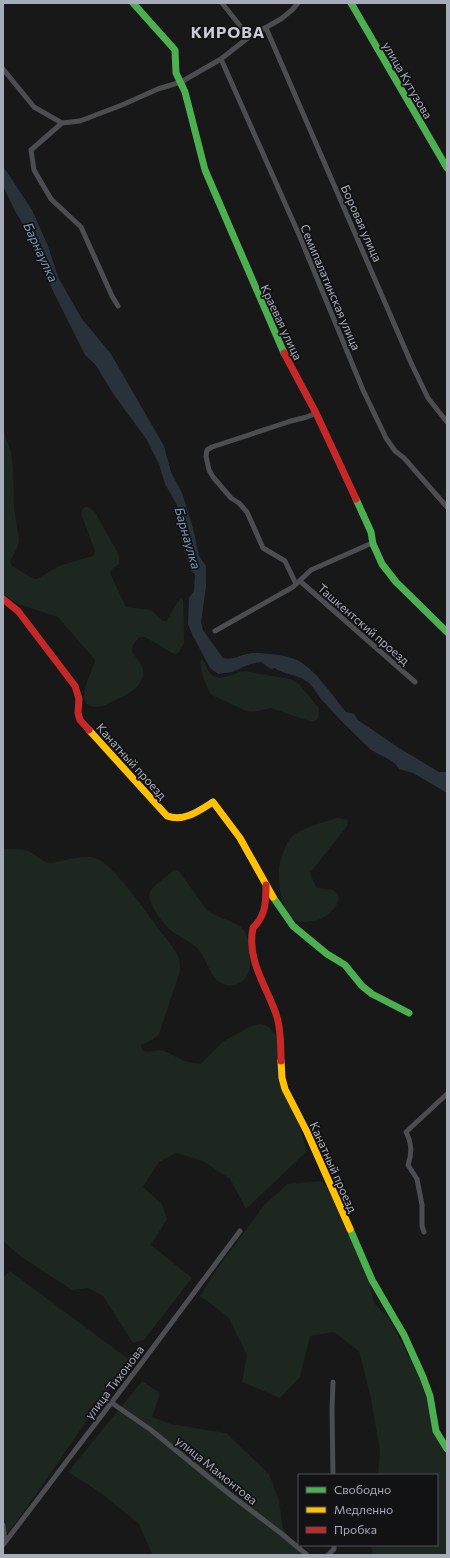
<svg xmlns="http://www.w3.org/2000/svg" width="450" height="1558" viewBox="0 0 450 1558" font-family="Commissioner,sans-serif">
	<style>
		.green { fill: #1d261f }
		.water { fill: #29323b }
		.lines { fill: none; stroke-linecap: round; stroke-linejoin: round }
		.street { stroke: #4b4d51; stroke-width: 5 }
		.fast { stroke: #4caf50; stroke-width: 7 }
		.slow { stroke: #ffc107; stroke-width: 7 }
		.jam { stroke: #c62828; stroke-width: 7 }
		.labels { text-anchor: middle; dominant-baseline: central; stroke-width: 3.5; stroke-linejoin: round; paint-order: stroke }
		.street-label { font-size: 12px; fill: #a7acba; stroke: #121214 }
		.water-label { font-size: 13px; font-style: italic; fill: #7b9ab9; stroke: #121214 }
		.district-label { font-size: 16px; font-weight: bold; letter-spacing: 1px; fill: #c9ccd6; stroke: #121214 }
	</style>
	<rect width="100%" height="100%" fill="#181818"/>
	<path class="green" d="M3,429L11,452L13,468L14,508L19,539L18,546L10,562L12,566L34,579H37L59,566L93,556L95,551L81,514L83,508L88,507L95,512L119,555V564L111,570L110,573L126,607L151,610L163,621H166L179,600L182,598L183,600L184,643L179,652L176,654L172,653L145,637H139C137,640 133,644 132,648C131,653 138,659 141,664C152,687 120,698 105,705C100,707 94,708 90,706C75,699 93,671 95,660L58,617L16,603L3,594Z
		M201,659C206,663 206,668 210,673C219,684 234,672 244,671L291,679L299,684L319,708L318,719L312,722L271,708L253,712L246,711L212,695C207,691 198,665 201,659Z
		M338,818L348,820L347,826L310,873L316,887C322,890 329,888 334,891C347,900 328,917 318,920C311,922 301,923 294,920C281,916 278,879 279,867C281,857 286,840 295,834C304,828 326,821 338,818Z
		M3,849C13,849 25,848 34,854C40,859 44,862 51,863C64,861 82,854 96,858C114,865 146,912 158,928C165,937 173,946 178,956C180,961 180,965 180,971L159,1034L152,1040L141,1045L142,1050L146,1052L162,1050L185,1061L201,1064L224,1041L249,1027L259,1024L265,1025L270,1028L278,1038L284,1078L307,1151L246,1209L230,1179L203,1161L176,1153L159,1162L143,1187L162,1204L167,1219L151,1245L192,1278L144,1340L133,1343L103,1296L88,1288L72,1290L20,1256L3,1241Z
		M174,870L179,871L206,909C227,926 248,916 250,952C251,959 251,969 247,976C243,983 234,987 226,985C210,981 208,961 199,950C191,941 178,937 169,929C162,922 144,900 151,890C157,883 167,876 174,870Z
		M322,1181L329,1191L369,1279L374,1303L389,1318L425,1388L434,1433L447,1456V1555H373L371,1545H437V1475H378L380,1451L371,1399L359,1351L334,1332L310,1336L300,1377L280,1398L242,1382L247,1355L228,1317L200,1296L217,1269L265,1204L288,1184Z
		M10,1271L131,1361C85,1418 48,1482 3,1539V1277Z
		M142,1381L160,1393L152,1417L171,1424L226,1433L269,1474L279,1500L283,1529L301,1555H154L152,1554L139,1524L101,1493L68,1472Z"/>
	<path class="water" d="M3,166L32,210L48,246L58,277L82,319L111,354L164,446L171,472L182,493L193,528L199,556L206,566V587L201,622L203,630L223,658C233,661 243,653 254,653C266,653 285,655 297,660C316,670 332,695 346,712L354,714L358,720L399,748L439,772H447V793L413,773L399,769C394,759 379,756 370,749C353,733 336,716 321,699C317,694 314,688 310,684C297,673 286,676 275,668L271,669L261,662L250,664L232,672L218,674L210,668L193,636L188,624L189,598L194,591L195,574L190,570L181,539V530L182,528L177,505L165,484L159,464L147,440L114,395L95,364L85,355L53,291L33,241L16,213L3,186Z"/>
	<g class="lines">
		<path class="street" d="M222,3L249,37
			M266,28L412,365L428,398L447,422
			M221,59L300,237L363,390L386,438L395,451L404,458L447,507
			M3,69L34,107L62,123L80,121L122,105L158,89L181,82L221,59L249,37L281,19L292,10L298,3
			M62,123L31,150L34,170L51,199L81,227L112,296L118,306
			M300,581L415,682
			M296,584L285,561L263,548L247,512L239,503L231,498L213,477L209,470L206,456L207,450L212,447L291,421L307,417L316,413
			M215,631L293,587L311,570L372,543
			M424,1232L422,1226V1205L417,1179L408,1165C412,1153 412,1144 406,1132L447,1094
			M112,1403L151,1430L228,1493L282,1534L307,1555
			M333,1475L332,1409L333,1382
			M3,1525L5,1542
			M3,1545L140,1365L240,1231
			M328,1555L334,1549V1545"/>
		<path class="fast" d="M133,3L175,50L176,73L185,92L205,170L284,353
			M351,3L447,168
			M356,499L371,532L373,544L382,564L396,582L447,632
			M273,897L293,926L327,954L345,965L362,986L372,994L409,1013
			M350,1229L372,1280L404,1335L423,1377L430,1396L436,1431L447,1449"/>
		<path class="slow" d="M89,730L167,816C184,822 199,811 213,802L240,838L273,897
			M281,1061L282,1078L285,1089L307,1132L350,1229"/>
		<path class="jam" d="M284,353L316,413L356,499
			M3,599L18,611L75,686L79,699L78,713L80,720L89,730
			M266,885C266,902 266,915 253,928C246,961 268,988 277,1017C281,1031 281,1047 281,1061"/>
	</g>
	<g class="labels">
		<g class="street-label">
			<text transform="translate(408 80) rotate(60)">улица Кутузова</text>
			<text transform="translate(362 223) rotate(66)">Боровая улица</text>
			<text transform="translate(331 287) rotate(67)">Семипалатинская улица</text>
			<text transform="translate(282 322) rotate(65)">Краевая улица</text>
			<text transform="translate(364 624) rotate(41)">Ташкентский проезд</text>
			<text transform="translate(132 761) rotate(48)">Канатный проезд</text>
			<text transform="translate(334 1167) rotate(66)">Канатный проезд</text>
			<text transform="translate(114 1382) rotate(-53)">улица Тихонова</text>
			<text transform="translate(217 1470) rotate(39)">улица Мамонтова</text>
		</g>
		<g class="water-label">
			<text transform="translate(41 252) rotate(65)">Барнаулка</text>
			<text transform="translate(188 538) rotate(74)">Барнаулка</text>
		</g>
		<g class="district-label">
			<text x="228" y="31">КИРОВА</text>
		</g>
	</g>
	<rect width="450" height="1558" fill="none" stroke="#a7acba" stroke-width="8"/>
	<rect x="298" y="1474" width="140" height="72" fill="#121214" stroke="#4e5056"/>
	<rect x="306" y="1487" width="20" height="6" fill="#4caf50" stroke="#4e5056"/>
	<text x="334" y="1494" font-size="12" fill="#a7acba">Свободно</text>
	<rect x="306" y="1507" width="20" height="6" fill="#ffc107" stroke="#4e5056"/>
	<text x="334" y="1514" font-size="12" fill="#a7acba">Медленно</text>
	<rect x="306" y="1527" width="20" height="6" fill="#c62828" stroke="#4e5056"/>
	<text x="334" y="1534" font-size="12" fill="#a7acba">Пробка</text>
</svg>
